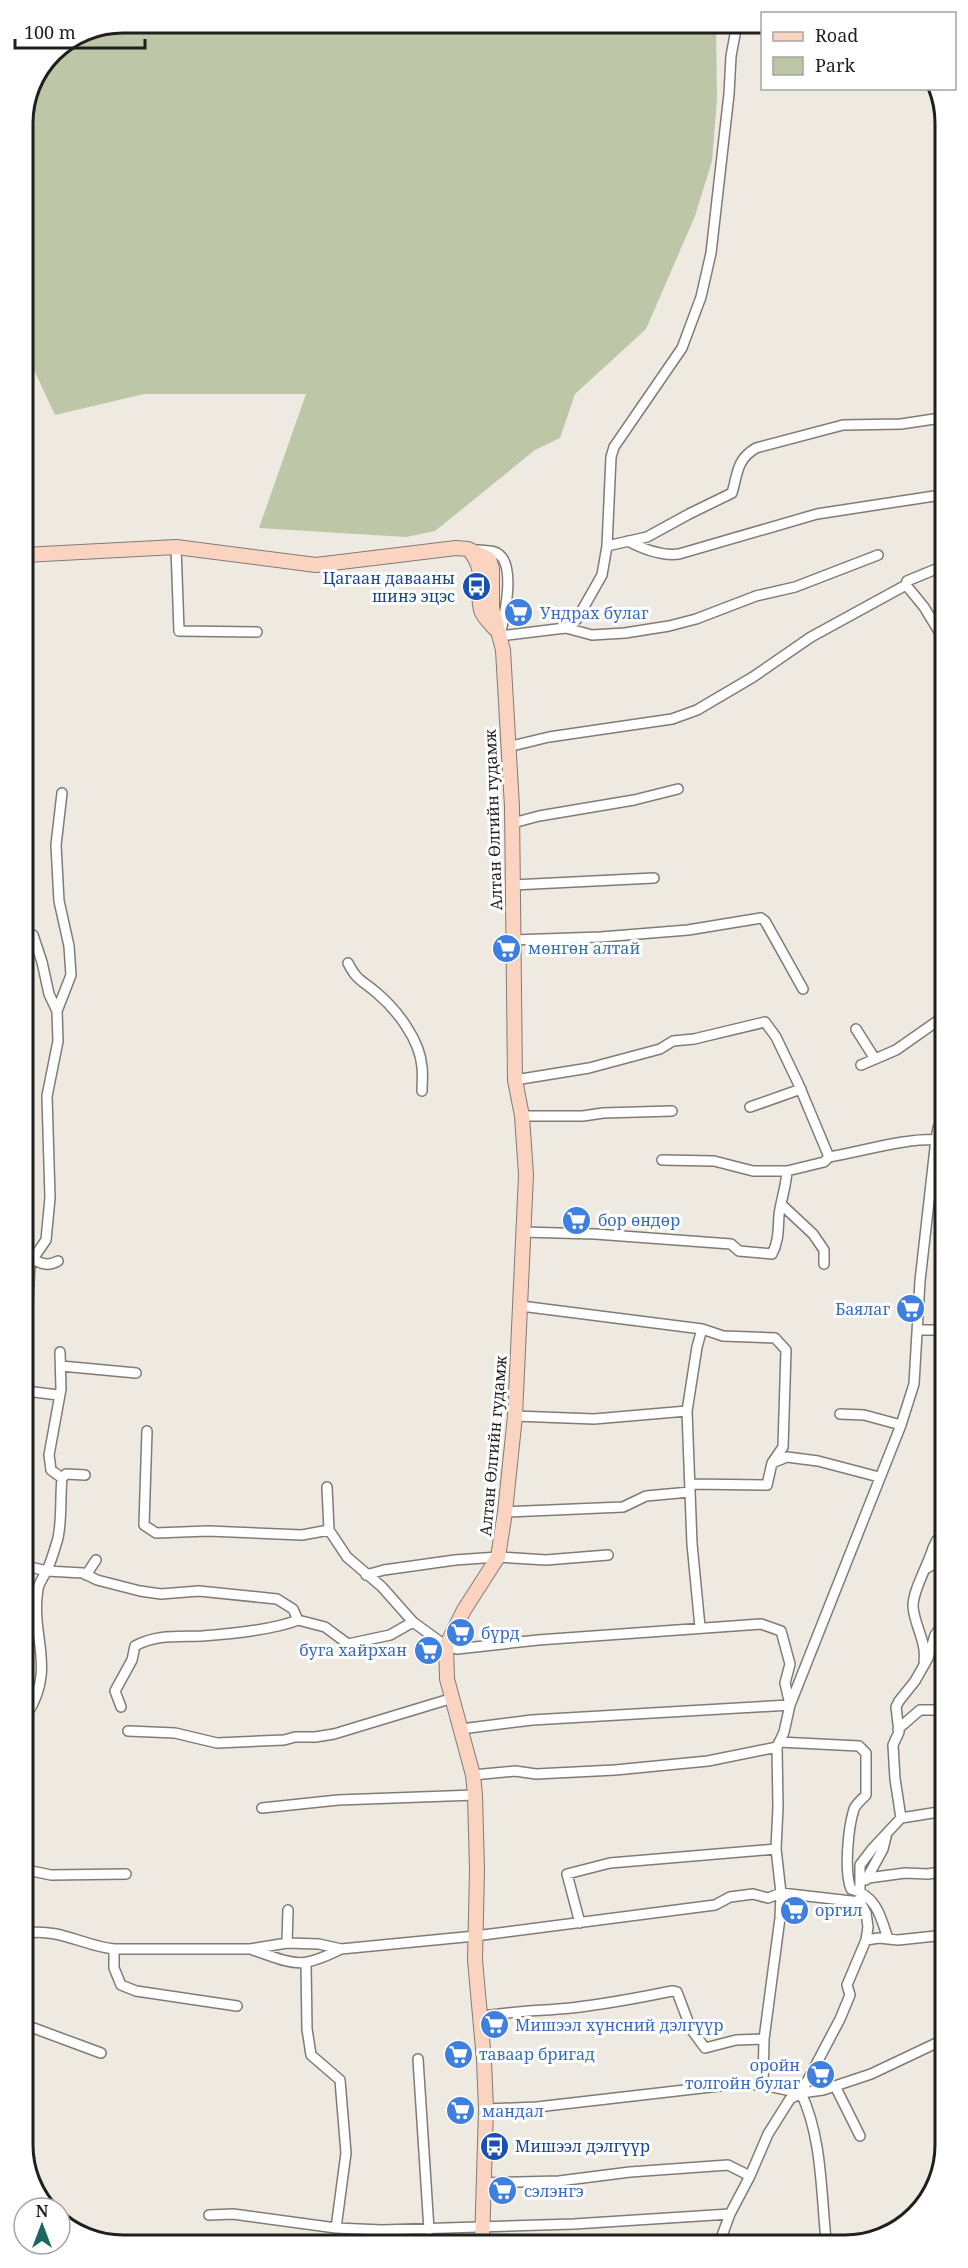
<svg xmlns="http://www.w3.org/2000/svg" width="968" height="2268" viewBox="0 0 968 2268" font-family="'Noto Serif',serif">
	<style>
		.green { fill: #bdc7a8 }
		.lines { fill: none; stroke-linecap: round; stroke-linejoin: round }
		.minor-casing { stroke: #807c75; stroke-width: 12 }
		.secondary-casing { stroke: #807c75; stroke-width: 16 }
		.minor { stroke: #fff; stroke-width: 9 }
		.secondary { stroke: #fbd4c1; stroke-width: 14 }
		.labels { text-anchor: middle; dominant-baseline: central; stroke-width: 6; stroke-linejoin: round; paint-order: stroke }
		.transit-label { font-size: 16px; fill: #164399; stroke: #fff; text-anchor: end }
		.shop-label { font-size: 16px; fill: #366cbe; stroke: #fff; text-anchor: start }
		.street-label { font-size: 16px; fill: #201f1c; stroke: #fff }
		.rim { fill: none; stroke: #201f1c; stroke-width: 3 }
	</style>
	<rect width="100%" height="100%" fill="#eee9e1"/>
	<path class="green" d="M716,24L717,99L712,161L695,216L646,329L575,394L560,438L535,450L435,531L406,537L259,528L306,394H144L55,415L33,368L23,342V117L52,52L85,30Z"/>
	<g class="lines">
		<defs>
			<path id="minor" d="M628,541C643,549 663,556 679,554L817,514L941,495
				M607,546L647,537L689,514L732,493C738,473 736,460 756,448L843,425L901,424L941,418
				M176,547L179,631L257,632
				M478,550C484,551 492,550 497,553C517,564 504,618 500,636L557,629L566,628L577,619L602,575L607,546L611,457L614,447L682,348L701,297L711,253L729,94L731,56L737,24
				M906,585L924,607L941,635
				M566,628L592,635L625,633L669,626L696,619L756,596L795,587L878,555
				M508,747L549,737L672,719L697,710L753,677L811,637L906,585L907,581L941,567
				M513,823L539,816L634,800L678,789
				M513,885L654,878
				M513,940L601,937L688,930L761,918L765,921L803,989
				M348,963C357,981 362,980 377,993C397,1010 420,1040 422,1067C423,1075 422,1083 422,1091
				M57,1011L71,975L69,946L59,901L56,845L62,793
				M856,1029L875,1059
				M861,1065L896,1050L943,1017
				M515,1080L589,1068L660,1049L673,1041L694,1039L765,1022L776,1037L798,1083L829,1157L824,1162L787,1171H753L714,1161L662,1160
				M750,1107L801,1089
				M522,1116H583L603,1113L672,1111
				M829,1157C865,1151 907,1137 943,1140
				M782,1205L813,1234L824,1250V1264
				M523,1232L595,1234L731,1244L739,1251L772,1254C779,1241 778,1229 779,1215C781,1200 786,1187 787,1171
				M33,1258C41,1265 49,1266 58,1261
				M28,1302L30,1263L46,1240L50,1198L47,1096L58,1041L57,1011L49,994L42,962L33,935
				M521,1306L702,1329L723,1336L775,1338L786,1350L783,1447L772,1463
				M918,1330H943
				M61,1366L136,1373
				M26,1391L58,1395
				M840,1414L864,1415L901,1425
				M515,1416L594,1419L687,1411
				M147,1431L144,1525L156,1533L208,1531L302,1535L329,1530
				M62,1478L66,1474L85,1475
				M690,1484L767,1485L772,1463L787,1457L818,1461L879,1477
				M327,1487L329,1530L347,1557L382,1587L413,1622L446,1646L457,1649L538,1640L761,1624L781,1631L790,1664L785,1683L790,1705L532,1720L461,1729
				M505,1512L623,1507L646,1496L690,1492
				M26,1566L47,1571L83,1573L97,1580L140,1591L161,1594L199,1591L277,1599L293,1609L298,1620L325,1627L348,1644L390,1635L413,1622
				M927,1568L944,1558
				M86,1575L96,1560
				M366,1575L384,1570L455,1560L498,1557L546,1560L608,1555
				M700,1627L692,1544L687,1411L697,1347L702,1329
				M924,1661C927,1642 914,1625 913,1606C913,1590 928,1565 933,1548L937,1540L944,1534
				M121,1707L115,1691L132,1660L135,1646C156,1634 179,1637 202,1636C229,1634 273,1630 298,1620
				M27,1714C57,1668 30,1636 38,1589C39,1582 45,1575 48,1568C52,1559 55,1548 58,1538C62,1519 60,1498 62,1478L51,1470L49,1455L61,1389L60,1352
				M898,1729L920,1710H944
				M128,1731L175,1733L217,1743L284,1740L295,1737H315L334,1734L453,1698
				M779,1742L859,1746L866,1753V1795C862,1799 856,1804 854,1809C848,1828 844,1872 851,1889C876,1895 881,1917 888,1939
				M473,1775L515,1771L536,1774L615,1770L708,1761L777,1747
				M262,1808L338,1800L475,1795
				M901,1818L895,1779L893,1745L899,1732L896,1707L899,1701L915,1681L928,1658L935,1635L938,1631L944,1630
				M27,1870L51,1875L126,1874
				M868,1878L905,1873L928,1874L945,1871
				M866,1880L883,1849L887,1833
				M580,1923L567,1874L610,1863L776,1849
				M27,1933C58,1928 85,1946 114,1949H250L287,1943L319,1944L341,1949L475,1936L715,1905L730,1897L753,1894L768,1898L781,1893L860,1902
				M866,1940L879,1938L898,1940L945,1935
				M287,1943L288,1910
				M114,1949V1968L121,1985L136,1991L237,2006
				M253,1950C295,1964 299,1970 341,1949
				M306,1964L307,2029L311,2055L340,2080L346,2153L336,2228
				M479,2017C510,2011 540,2011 571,2008C605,2004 638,1998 672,1991L677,1992L691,2029L705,2048L736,2040L764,2039
				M28,2026L101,2053
				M418,2059L429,2230
				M835,2086L860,2136
				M801,2093L840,2019L850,1995L847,1985L866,1940L868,1927L866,1913L860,1902V1865L873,1848L901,1818L945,1811
				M801,2093L823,2090L871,2074L945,2039
				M801,2093C822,2137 821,2192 826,2240
				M486,2109L537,2107L737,2084L763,2085
				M482,2183L559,2181L630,2172L728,2165L750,2176
				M209,2215L233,2214L336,2228L382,2230L574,2224L730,2214
				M720,2241L730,2214L750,2176L768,2134L790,2099L801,2093L763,2085L764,2039L780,1918L781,1893L776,1849L778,1807L777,1747L784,1732L790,1705L901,1425L914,1384L920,1281L936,1139L938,1128L943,1124"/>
			<path id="secondary" d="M470,551C488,574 475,586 481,610C483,617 491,624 495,629
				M24,555L176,547L316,565L456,548L468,549L489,559L492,569V608L503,650L512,807L515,1080L522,1116L526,1175L515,1416L505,1512L498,1557L464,1610L446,1646L447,1679L473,1775L475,1795L477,1870L475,1960L484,2060L486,2109L482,2243"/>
		</defs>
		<use href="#minor" class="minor-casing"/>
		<use href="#secondary" class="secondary-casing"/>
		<use href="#minor" class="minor"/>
		<use href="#secondary" class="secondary"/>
	</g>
	<defs>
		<symbol id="bus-disc" viewBox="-11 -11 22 22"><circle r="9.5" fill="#1a4fb4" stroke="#fff"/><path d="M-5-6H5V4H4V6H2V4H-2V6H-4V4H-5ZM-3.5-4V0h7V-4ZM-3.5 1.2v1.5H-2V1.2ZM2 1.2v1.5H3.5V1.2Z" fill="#fff"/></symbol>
		<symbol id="supermarket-disc" viewBox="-11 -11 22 22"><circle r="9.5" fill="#3f7fe0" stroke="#fff"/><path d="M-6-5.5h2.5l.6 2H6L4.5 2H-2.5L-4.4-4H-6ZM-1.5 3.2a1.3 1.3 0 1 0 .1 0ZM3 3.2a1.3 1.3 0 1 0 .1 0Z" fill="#fff"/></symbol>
	</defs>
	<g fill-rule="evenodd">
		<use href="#bus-disc" x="460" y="570" width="33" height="33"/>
		<use href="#supermarket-disc" x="502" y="596" width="33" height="33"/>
		<use href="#supermarket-disc" x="490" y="932" width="33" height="33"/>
		<use href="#supermarket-disc" x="560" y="1204" width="33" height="33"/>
		<use href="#supermarket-disc" x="894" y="1292" width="33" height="33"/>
		<use href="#supermarket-disc" x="444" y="1616" width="33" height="33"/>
		<use href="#supermarket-disc" x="412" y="1634" width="33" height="33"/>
		<use href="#supermarket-disc" x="778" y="1894" width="33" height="33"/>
		<use href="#supermarket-disc" x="478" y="2008" width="33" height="33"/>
		<use href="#supermarket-disc" x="442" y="2038" width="33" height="33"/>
		<use href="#supermarket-disc" x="804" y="2058" width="33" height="33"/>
		<use href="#supermarket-disc" x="444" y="2094" width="33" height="33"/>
		<use href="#bus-disc" x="478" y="2130" width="33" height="33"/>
		<use href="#supermarket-disc" x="486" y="2174" width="33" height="33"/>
	</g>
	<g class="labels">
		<g class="transit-label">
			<text x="455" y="578">Цагаан давааны<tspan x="455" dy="18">шинэ эцэс</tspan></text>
			<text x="515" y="2146" text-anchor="start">Мишээл дэлгүүр</text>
		</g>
		<g class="shop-label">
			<text x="540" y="613">Ундрах булаг</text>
			<text x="528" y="948">мөнгөн алтай</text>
			<text x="598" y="1220">бор өндөр</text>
			<text x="890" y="1309" text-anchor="end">Баялаг</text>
			<text x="481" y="1633">бүрд</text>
			<text x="407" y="1650" text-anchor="end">буга хайрхан</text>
			<text x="815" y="1910">оргил</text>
			<text x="515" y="2025">Мишээл хүнсний дэлгүүр</text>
			<text x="479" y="2054">таваар бригад</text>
			<text x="800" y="2065" text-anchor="end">оройн<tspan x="800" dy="18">толгойн булаг</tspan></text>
			<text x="482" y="2111">мандал</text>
			<text x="524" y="2191">сэлэнгэ</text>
		</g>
		<g class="street-label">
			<text transform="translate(493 820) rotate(-92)">Алтан Өлгийн гудамж</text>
			<text transform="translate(493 1446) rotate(-85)">Алтан Өлгийн гудамж</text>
		</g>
	</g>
	<path d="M0 0H968V2268H0ZM123 33H845A90 90 0 0 1 935 123V2145A90 90 0 0 1 845 2235H123A90 90 0 0 1 33 2145V123A90 90 0 0 1 123 33Z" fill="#fff" fill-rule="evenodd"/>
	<path class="rim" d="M123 33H845A90 90 0 0 1 935 123V2145A90 90 0 0 1 845 2235H123A90 90 0 0 1 33 2145V123A90 90 0 0 1 123 33Z"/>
	<rect x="761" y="12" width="195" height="78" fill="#ffffff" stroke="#a6a5a4" stroke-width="1.5"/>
	<rect x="773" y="32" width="30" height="9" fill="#fbd4c1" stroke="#a6a5a4" stroke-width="1.5"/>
	<text x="815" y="42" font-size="18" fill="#201f1c">Road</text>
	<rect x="773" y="57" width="30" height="18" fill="#bdc7a8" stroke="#a6a5a4" stroke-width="1.5"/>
	<text x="815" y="72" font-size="18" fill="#201f1c">Park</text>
	<g transform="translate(42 2226)"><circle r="28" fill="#ffffff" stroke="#a6a5a4" stroke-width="1.5"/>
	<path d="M0-4.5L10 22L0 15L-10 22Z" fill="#1a6764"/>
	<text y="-9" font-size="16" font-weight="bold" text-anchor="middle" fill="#201f1c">N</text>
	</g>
	<path d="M15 39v9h130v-9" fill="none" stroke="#201f1c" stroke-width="3"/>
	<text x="24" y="39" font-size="18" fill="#201f1c" stroke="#ffffff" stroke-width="4.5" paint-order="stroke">100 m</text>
</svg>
